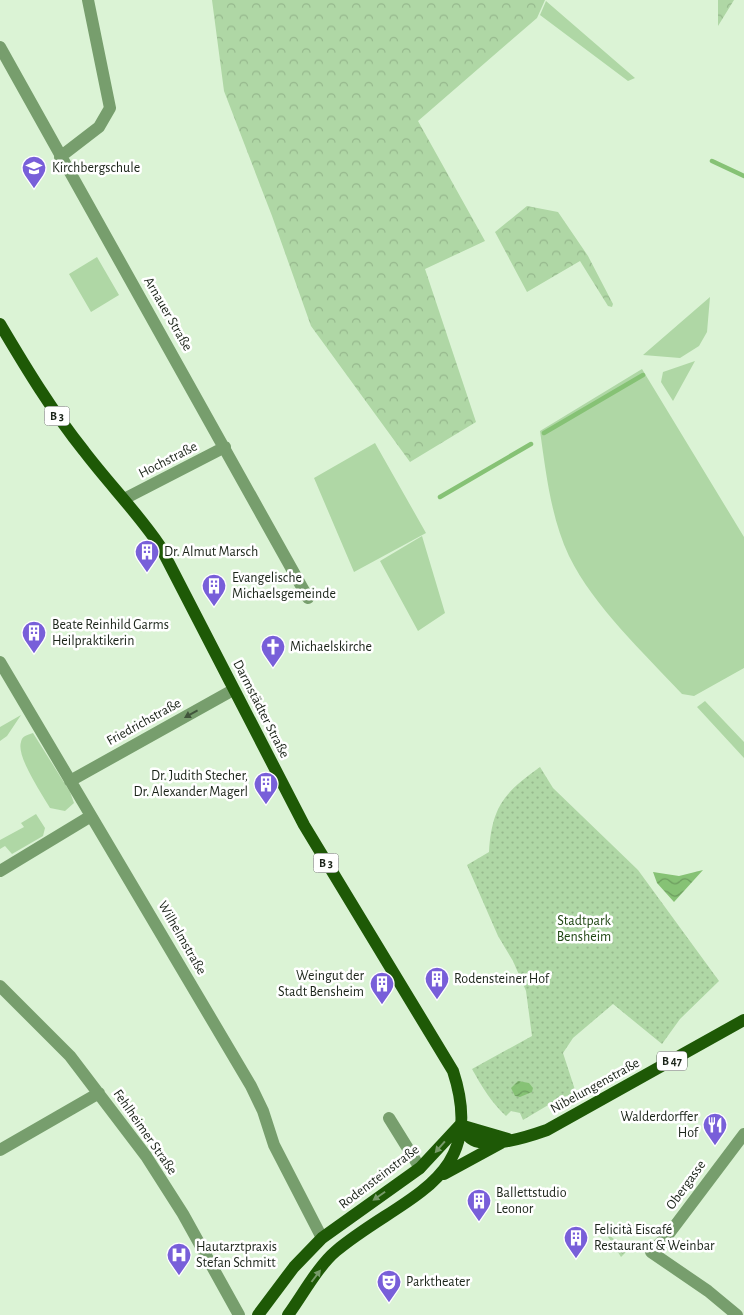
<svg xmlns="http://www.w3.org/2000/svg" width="744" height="1315" viewBox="0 0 744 1315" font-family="'Alegreya Sans',sans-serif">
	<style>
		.grass { fill: #afd7a5 }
		.forest { fill: url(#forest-crowns) }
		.park { fill: url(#park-dots) }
		.water { fill: url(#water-waves) }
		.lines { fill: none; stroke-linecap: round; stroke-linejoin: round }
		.stream { stroke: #86c275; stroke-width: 4.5 }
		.street { stroke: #779e6d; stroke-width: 12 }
		.primary { stroke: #1e5906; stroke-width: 12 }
		.oneway { fill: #40553b }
		.oneway2 { fill: #789b6a }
		.labels { text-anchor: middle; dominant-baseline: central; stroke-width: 5; stroke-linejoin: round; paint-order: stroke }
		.shield { fill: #fff; stroke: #5f665e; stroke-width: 1 }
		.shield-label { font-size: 12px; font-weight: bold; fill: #1b2419 }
		.poi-label { font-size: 14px; fill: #1b2419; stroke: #fff; text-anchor: start }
		.street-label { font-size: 14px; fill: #1b2419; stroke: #fff }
		.park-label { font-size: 14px; fill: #1f4612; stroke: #fff }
	</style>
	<defs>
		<pattern id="forest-crowns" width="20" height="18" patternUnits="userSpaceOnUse" patternTransform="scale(1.25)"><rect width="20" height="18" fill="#afd7a5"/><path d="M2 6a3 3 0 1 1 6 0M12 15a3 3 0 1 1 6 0" fill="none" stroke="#96b88d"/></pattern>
		<pattern id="park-dots" width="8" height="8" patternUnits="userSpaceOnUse" patternTransform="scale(1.25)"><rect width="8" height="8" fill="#afd7a5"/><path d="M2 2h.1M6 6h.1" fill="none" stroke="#96b88d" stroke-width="1.8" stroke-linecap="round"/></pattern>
		<pattern id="water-waves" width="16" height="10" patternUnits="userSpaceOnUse" patternTransform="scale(1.25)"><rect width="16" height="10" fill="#86c275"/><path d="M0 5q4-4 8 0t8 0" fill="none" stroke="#6d9d5f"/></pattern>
	</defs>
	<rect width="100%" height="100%" fill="#dbf3d5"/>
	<path class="grass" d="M546,1L635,78L628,81L540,15Z
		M97,257L119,295L91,312L69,274Z
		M710,297L707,332L699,346L680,358L643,355Z
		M695,361L673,401L661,382L663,372Z
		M642,369L744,537V668L694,696L682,694C644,653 594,607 569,556C551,518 546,473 540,431Z
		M375,443L426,533L354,572L314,478Z
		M422,536L445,613L418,631L380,561Z
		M705,701L744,742V758L697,707Z
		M21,715L7,736L0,741V727Z
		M33,733L70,792L74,803L65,811L50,808C42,794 16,756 21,742C22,736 27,735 33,733Z
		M36,814L45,828L43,836L12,854L5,846L0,849V840L24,827L21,823Z"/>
	<path class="forest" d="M212,0H545L537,18L418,121L485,241L425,269L476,422L410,462L311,326L272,216L224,91Z
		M718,0H734L718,26Z
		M527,206L558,212L588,256L613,304L612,307L608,306L580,261L527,292L495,232Z"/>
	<path class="park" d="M540,767L553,788L638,870L719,981L680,1019L662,1044L613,1004L573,1038L563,1053L576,1093L560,1098L523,1120L520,1113L511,1111L506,1116C491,1102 482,1087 472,1069L532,1036L526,991L513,961L498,936L467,865L489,852C492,806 504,793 540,767Z
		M605,1232L628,1250L621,1257Z"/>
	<path class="water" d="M703,870L674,902L657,883L653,872L679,876Z
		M518,1081L529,1083L533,1088L532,1092L520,1097L515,1096L511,1088Z"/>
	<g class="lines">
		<path class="stream" d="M712,161L744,176
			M544,433L643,375
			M440,497L531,444"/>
		<path class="street" d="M0,47L308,598
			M60,157L99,127L110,108L88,0
			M124,499L225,447
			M0,662C84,803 168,944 251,1086L263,1111L274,1145L322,1238
			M70,781L233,690
			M0,871L91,816
			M0,986L70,1056L146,1156L183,1214L239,1315
			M389,1118L420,1168
			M0,1150L99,1093
			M737,1315L708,1291L651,1252L668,1235L744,1134"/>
		<path class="primary" d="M0,324C26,368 52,411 84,451C109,484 137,512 160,546L304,825L453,1071C489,1181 403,1195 336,1251C318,1266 302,1296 288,1315
			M460,1125C463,1130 467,1137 473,1140C490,1149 530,1136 547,1130L744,1020
			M460,1125L508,1139
			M444,1174L501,1143
			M258,1315L294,1267L322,1238L420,1168L460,1125"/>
	</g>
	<defs><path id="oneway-solid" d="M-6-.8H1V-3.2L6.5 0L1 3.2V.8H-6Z" transform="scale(1.25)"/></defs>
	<use class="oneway" href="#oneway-solid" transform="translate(191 714) rotate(151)"/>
	<g class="oneway2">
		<use href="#oneway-solid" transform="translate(440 1147) rotate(131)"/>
		<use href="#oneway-solid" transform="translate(379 1196) rotate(145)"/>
		<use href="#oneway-solid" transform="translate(316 1276) rotate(-53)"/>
	</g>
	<defs>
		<symbol id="school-pin" viewBox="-11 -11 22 30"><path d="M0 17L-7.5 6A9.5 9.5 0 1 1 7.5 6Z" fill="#785fd9" stroke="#fff"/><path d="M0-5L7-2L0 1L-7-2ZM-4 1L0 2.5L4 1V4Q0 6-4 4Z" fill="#fff"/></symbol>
		<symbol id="building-pin" viewBox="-11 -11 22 30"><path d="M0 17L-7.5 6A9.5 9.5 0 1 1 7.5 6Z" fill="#785fd9" stroke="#fff"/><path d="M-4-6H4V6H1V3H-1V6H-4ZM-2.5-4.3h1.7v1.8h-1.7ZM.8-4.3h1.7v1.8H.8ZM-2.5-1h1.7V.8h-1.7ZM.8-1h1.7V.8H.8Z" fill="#fff"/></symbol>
		<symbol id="church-pin" viewBox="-11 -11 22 30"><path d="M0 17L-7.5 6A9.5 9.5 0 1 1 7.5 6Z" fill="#785fd9" stroke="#fff"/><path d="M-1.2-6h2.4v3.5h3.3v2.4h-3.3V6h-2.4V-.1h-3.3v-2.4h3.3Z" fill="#fff"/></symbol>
		<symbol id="restaurant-pin" viewBox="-11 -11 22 30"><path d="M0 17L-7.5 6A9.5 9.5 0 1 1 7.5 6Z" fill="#785fd9" stroke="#fff"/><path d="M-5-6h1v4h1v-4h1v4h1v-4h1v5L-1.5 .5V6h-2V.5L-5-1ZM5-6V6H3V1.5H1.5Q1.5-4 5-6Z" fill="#fff"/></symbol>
		<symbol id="hospital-pin" viewBox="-11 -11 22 30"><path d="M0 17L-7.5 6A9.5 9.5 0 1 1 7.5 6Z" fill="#785fd9" stroke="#fff"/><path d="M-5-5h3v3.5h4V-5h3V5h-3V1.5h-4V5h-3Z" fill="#fff"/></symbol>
		<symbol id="theatre-pin" viewBox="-11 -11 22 30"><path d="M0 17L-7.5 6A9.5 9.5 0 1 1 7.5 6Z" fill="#785fd9" stroke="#fff"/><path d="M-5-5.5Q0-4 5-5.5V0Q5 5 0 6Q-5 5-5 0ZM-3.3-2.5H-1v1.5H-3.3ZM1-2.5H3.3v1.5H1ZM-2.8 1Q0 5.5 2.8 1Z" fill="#fff"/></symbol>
	</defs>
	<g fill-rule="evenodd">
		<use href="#school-pin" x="20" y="154" width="28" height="38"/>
		<use href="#building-pin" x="133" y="538" width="28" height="38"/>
		<use href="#building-pin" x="200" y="572" width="28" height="38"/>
		<use href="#building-pin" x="20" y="619" width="28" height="38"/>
		<use href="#church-pin" x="259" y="633" width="28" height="38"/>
		<use href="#building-pin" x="252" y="770" width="28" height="38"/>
		<use href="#building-pin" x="423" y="965" width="28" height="38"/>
		<use href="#building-pin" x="368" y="970" width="28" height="38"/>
		<use href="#restaurant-pin" x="701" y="1111" width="28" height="38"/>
		<use href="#building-pin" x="465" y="1187" width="28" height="38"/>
		<use href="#building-pin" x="562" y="1224" width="28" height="38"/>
		<use href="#hospital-pin" x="165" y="1241" width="28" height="38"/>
		<use href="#theatre-pin" x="375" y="1268" width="28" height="38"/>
	</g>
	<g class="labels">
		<g class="shield">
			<rect x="44.5" y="406.5" width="25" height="19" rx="4"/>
			<rect x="313.5" y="853.5" width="25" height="19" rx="4"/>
			<rect x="657" y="1051.5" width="30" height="19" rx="4"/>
		</g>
		<g class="shield-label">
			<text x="57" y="416">B 3</text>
			<text x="326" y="863">B 3</text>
			<text x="672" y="1061">B 47</text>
		</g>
		<g class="poi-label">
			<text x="52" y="168">Kirchbergschule</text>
			<text x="164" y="552">Dr. Almut Marsch</text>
			<text x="232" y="578">Evangelische<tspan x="232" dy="16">Michaelsgemeinde</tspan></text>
			<text x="52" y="625">Beate Reinhild Garms<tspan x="52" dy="16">Heilpraktikerin</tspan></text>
			<text x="290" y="647">Michaelskirche</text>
			<text x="248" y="776" text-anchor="end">Dr. Judith Stecher,<tspan x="248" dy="16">Dr. Alexander Magerl</tspan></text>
			<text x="364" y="976" text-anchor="end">Weingut der<tspan x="364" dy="16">Stadt Bensheim</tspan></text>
			<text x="454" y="979">Rodensteiner Hof</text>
			<text x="698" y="1117" text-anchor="end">Walderdorffer<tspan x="698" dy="16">Hof</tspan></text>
			<text x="496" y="1193">Ballettstudio<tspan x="496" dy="16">Leonor</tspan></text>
			<text x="594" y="1230">Felicità Eiscafé<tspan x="594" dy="16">Restaurant &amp; Weinbar</tspan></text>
			<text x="196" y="1247">Hautarztpraxis<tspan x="196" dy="16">Stefan Schmitt</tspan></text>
			<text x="406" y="1282">Parktheater</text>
		</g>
		<g class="street-label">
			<text transform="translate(168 314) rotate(60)">Arnauer Straße</text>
			<text transform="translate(168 460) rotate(-27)">Hochstraße</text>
			<text transform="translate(261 709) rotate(63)">Darmstädter Straße</text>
			<text transform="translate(144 722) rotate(-29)">Friedrichstraße</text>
			<text transform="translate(182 938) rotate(60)">Wilhelmstraße</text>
			<text transform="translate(595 1086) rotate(-29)">Nibelungenstraße</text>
			<text transform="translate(145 1132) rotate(55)">Fehlheimer Straße</text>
			<text transform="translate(379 1177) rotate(-37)">Rodensteinstraße</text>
			<text transform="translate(686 1185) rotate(-54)">Obergasse</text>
		</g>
		<g class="park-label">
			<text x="584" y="921">Stadtpark<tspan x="584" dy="16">Bensheim</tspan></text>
		</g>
	</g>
</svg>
